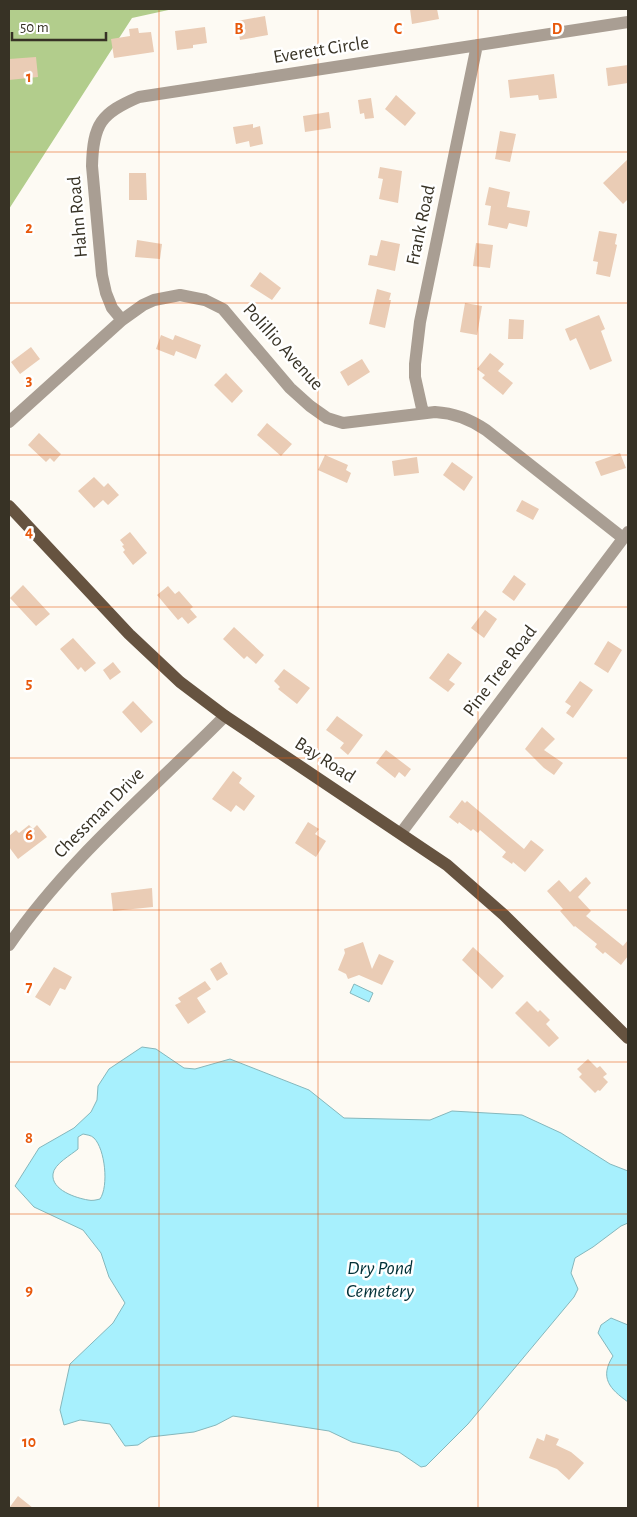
<svg xmlns="http://www.w3.org/2000/svg" width="637" height="1517" viewBox="0 0 637 1517" font-family="'Alegreya Sans',sans-serif">
	<style>
		.forest { fill: #b2cd8c }
		.water { fill: #a7f0fd; stroke: #85b7bc; fill-rule: evenodd }
		.building { fill: #eaccb5 }
		.lines { fill: none; stroke-linecap: round; stroke-linejoin: round }
		.minor { stroke: #a99e93; stroke-width: 12 }
		.major { stroke: #665340; stroke-width: 12 }
		.grid { fill: none; stroke: #e8590c; stroke-width: 1; stroke-opacity: 0.55 }
		.labels { text-anchor: middle; dominant-baseline: central; stroke-width: 5; stroke-linejoin: round; paint-order: stroke }
		.street-label { font-size: 19px; fill: #373225; stroke: #fff }
		.water-label { font-size: 20px; font-style: italic; fill: #003037; stroke: #fff }
		.grid-label { font-size: 16px; text-anchor: middle; font-weight: bold; fill: #e8590c; stroke: #fff; stroke-width: 5; stroke-linejoin: round; paint-order: stroke }
	</style>
	<rect width="100%" height="100%" fill="#fdfaf3"/>
	<path class="forest" d="M9,9H173L132,18L9,209Z"/>
	<path class="water" d="M354,984L373,993L369,1002L350,993Z
		M142,1047L156,1049L184,1068L195,1069L230,1059L309,1090L344,1118L430,1120L452,1111L522,1115L561,1133L610,1164L628,1171V1223L621,1226L593,1247L575,1258L571,1273L578,1289L574,1297L468,1424L426,1466L421,1467L399,1452L352,1442L329,1431L233,1416L216,1425L194,1432L150,1437L138,1445L125,1446L110,1424L80,1420L64,1425L60,1410L70,1364L113,1323L125,1303L109,1277L101,1253L83,1230L34,1207L15,1186L39,1148L74,1128L91,1112L97,1100L98,1086L109,1069ZM83,1134C87,1135 91,1135 94,1138C105,1149 109,1186 100,1199C96,1200 92,1201 88,1200C76,1198 51,1190 53,1174C54,1164 71,1155 78,1149V1137Z
		M611,1318L628,1325V1402C610,1389 599,1378 613,1356L598,1333L601,1325Z"/>
	<path class="building" d="M410,9H437L439,19L412,24Z
		M265,16L268,35L240,40L237,21Z
		M205,27L207,43L193,45V48L177,50L175,31Z
		M138,28L139,33L151,32L154,52L114,58L111,39L130,36L129,29Z
		M36,57L38,77L9,80V59Z
		M628,65V83L608,86L606,68Z
		M554,74L557,98L539,100L538,95L510,98L508,80Z
		M396,95L416,113L405,126L385,109Z
		M371,98L374,118L365,119L364,113L360,114L358,100Z
		M329,112L331,128L305,132L303,116Z
		M253,124V128L260,126L263,144L250,147L249,141L236,144L233,127Z
		M500,131L516,134L510,162L495,159Z
		M628,159V199L623,204L603,183Z
		M380,167L402,171L398,203L379,199L383,179L378,178Z
		M129,173H146L147,200H129Z
		M489,187L510,192L507,207L530,211L527,227L509,223L507,229L488,225L491,206L485,205Z
		M599,231L617,234L615,244L617,245L610,277L596,274L598,262L593,261Z
		M137,240L162,244L160,259L135,257Z
		M381,240L400,244L395,271L368,265L370,255L377,256Z
		M476,243L493,245L490,268L473,266Z
		M260,272L281,288L272,300L250,286Z
		M377,289L391,293L389,300H391L385,328L369,324Z
		M465,303L482,306L477,335L460,332Z
		M599,315L605,329L601,331L612,361L590,370L576,338L570,341L565,329Z
		M509,319L524,320L523,339H508Z
		M161,335L173,340L175,335L201,345L196,359L176,351L174,356L156,349Z
		M31,347L40,359L20,374L11,362Z
		M490,353L504,364L498,371L513,383L503,395L482,378L485,375L477,369Z
		M362,359L370,372L348,386L340,372Z
		M226,373L243,391L232,403L214,385Z
		M267,423L292,444L281,456L257,435Z
		M39,433L61,454L54,462L50,458L46,462L28,445Z
		M620,453L626,468L601,476L595,462Z
		M325,455L348,465L346,470L351,473L347,483L318,470Z
		M417,457L419,473L394,476L392,461Z
		M452,462L473,477L464,491L443,475Z
		M94,477L104,487L108,483L119,495L108,505L103,500L94,508L78,491Z
		M522,500L539,509L533,520L516,511Z
		M130,532L147,553L133,565L123,552L125,550L122,546L124,545L120,540Z
		M514,575L526,584L514,601L502,592Z
		M23,585L50,614L36,626L10,598Z
		M168,586L175,594L179,591L193,607L190,609L197,617L188,624L182,617L178,620L157,595Z
		M485,610L497,619L484,638L471,628Z
		M234,627L264,655L256,664L247,656L244,659L223,639Z
		M73,638L96,663L85,672L81,667L78,670L60,649Z
		M608,641L622,650L608,673L594,664Z
		M448,653L462,663L449,680L455,684L448,692L429,678Z
		M113,662L121,672L110,680L103,670Z
		M284,669L310,688L297,704L278,689L280,687L274,681Z
		M580,681L593,690L573,718L566,713L571,706L565,702Z
		M133,701L153,722L141,733L122,712Z
		M337,716L363,735L348,755L340,748L344,743L326,730Z
		M542,727L555,739L544,750L563,763L554,775L544,768L525,749Z
		M386,750L411,769L405,777L399,772L395,778L376,763Z
		M233,771L242,778L239,783L255,796L244,811L236,805L231,812L212,799Z
		M462,800L465,803L467,801L524,849L531,840L544,850L525,872L513,862L512,864L502,857L506,852L480,830L478,833L473,829L471,831L459,822L458,824L449,817Z
		M308,822L319,829L315,834L326,841L316,857L295,843Z
		M29,825L33,829L37,825L47,837L18,859L9,847V836L16,830L19,833Z
		M586,877L591,883L578,897L591,911L586,916L623,946L628,940V956L621,965L605,952L603,954L595,947L597,944L575,926L574,927L560,911L563,909L547,891L559,880L570,892Z
		M152,888L153,907L113,911L111,893Z
		M363,942L372,969L379,954L394,961L382,985L359,975L348,979L346,974L338,970L345,953L344,949Z
		M473,947L504,976L492,989L462,960Z
		M221,962L228,974L217,981L210,969Z
		M54,967L72,977L65,990L60,988L50,1006L35,997Z
		M205,981L211,989L197,998L206,1012L188,1024L175,1005L181,1002L178,998Z
		M527,1001L538,1012L540,1010L550,1020L546,1024L559,1038L549,1047L515,1013Z
		M588,1059L597,1068L600,1066L607,1074L603,1077L608,1082L600,1091L598,1090L595,1093L579,1077L582,1074L577,1069Z
		M546,1434L559,1439L556,1445L571,1452L584,1463L569,1480L557,1469L529,1458L537,1438L544,1441Z
		M18,1496L33,1508H9Z"/>
	<g class="lines">
		<path class="minor" d="M122,320L112,308L106,293L102,275L92,166C93,124 101,113 139,97L628,22
			M423,413L415,377V364L420,322L477,45
			M9,422L122,320L143,305L154,300L180,295L205,300L223,309L290,388L310,406L327,418L343,423L435,412C454,413 470,419 486,430L623,538
			M401,833L628,532
			M9,945C69,858 151,791 225,716"/>
		<path class="major" d="M9,506L129,634L180,682L225,716L447,865L504,915L628,1038"/>
	</g>
	<path class="grid" d="M159,9V1508M318,9V1508M478,9V1508M9,152H628M9,303H628M9,455H628M9,607H628M9,758H628M9,910H628M9,1062H628M9,1214H628M9,1365H628"/>
	<g class="labels">
		<g class="street-label">
			<text transform="translate(321 50) rotate(-9)">Everett Circle</text>
			<text transform="translate(78 217) rotate(-95)">Hahn Road</text>
			<text transform="translate(421 225) rotate(-78)">Frank Road</text>
			<text transform="translate(283 347) rotate(48)">Polillio Avenue</text>
			<text transform="translate(500 671) rotate(-53)">Pine Tree Road</text>
			<text transform="translate(325 760) rotate(33)">Bay Road</text>
			<text transform="translate(99 813) rotate(-45)">Chessman Drive</text>
		</g>
		<g class="water-label">
			<text x="380" y="1268">Dry Pond<tspan x="380" dy="23">Cemetery</tspan></text>
		</g>
	</g>
	<g class="grid-label">
		<text x="239" y="34">B</text>
		<text x="398" y="34">C</text>
		<text x="557" y="34">D</text>
		<text x="29" y="82">1</text>
		<text x="29" y="233">2</text>
		<text x="29" y="385">3</text>
		<text x="29" y="537">4</text>
		<text x="29" y="688">5</text>
		<text x="29" y="840">6</text>
		<text x="29" y="992">7</text>
		<text x="29" y="1143">8</text>
		<text x="29" y="1295">9</text>
		<text x="29" y="1447">10</text>
	</g>
	<rect width="637" height="1517" fill="none" stroke="#373225" stroke-width="20"/>
	<path d="M12 32v8h94v-8" fill="none" stroke="#373225" stroke-width="2.5"/>
	<text x="20" y="32" font-size="15" fill="#373225" stroke="#ffffff" stroke-width="4" paint-order="stroke">50 m</text>
</svg>
